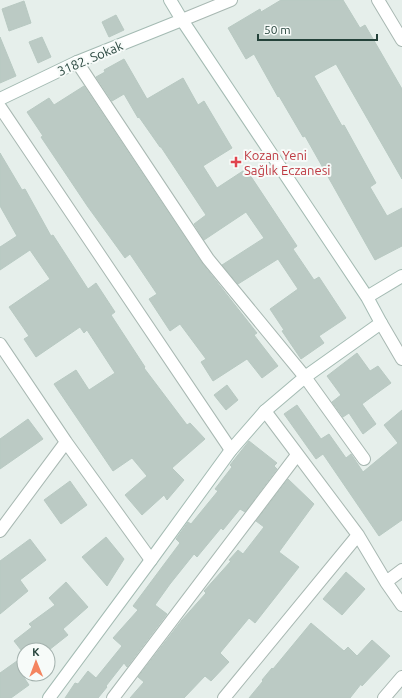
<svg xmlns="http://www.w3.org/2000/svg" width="402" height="698" viewBox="0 0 402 698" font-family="Ubuntu,sans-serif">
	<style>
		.building { fill: #bbcac4; stroke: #b8c9c2 }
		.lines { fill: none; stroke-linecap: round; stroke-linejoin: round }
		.minor-casing { stroke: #a8b8b2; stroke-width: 14 }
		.tertiary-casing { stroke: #a8b8b2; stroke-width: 14 }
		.secondary-casing { stroke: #a4bbb3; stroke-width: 14 }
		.minor { stroke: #fff; stroke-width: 12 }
		.tertiary { stroke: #fff; stroke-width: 12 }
		.secondary { stroke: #fff; stroke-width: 12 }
		.health-dot { fill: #e0444e; stroke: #f7fbf9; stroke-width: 1.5 }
		.labels { text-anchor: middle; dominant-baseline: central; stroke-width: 4; stroke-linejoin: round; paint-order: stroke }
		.street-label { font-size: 13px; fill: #24423a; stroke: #f7fbf9 }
		.health-label { font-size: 13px; fill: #be3a42; stroke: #f7fbf9; text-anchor: start }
	</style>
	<rect width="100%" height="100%" fill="#e6efeb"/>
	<path class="building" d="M281,0H343L360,28L365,25L402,89V179L336,64L314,76L342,126L344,125L376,183L370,187L387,216L402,208V246L375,260L305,136L303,137L279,96L278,97L254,54L246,59L228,28L260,9L261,12Z
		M24,1L31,23L9,31L2,9Z
		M116,15L124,30L109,37L102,22Z
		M0,37L16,76L0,83Z
		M42,37L51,57L38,63L29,42Z
		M124,59L147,99L183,78L198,105L204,101L232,148L203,166L217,188L246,169L297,246L293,249L314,280L319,277L346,318L319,336L324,343L301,359L282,331L284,330L270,309L298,289L278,259L238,284L222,265L264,238L246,212L204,240L194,224L206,215L161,147H160L139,117L138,118L124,94L112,101L96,77L105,72L104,70Z
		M84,86L202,263L257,333L254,335L278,366L262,378L247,359L213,381L201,362L206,359L180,324L170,331L149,299L157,294L130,254L125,258L88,207L41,137L43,136L27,112L49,98L54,105Z
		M0,153L22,190L25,189L51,236L53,235L88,289L96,283L115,312L111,315L145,367L144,368L187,425L190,423L205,439L172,468L184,480L167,500L164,495L142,515L125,495L147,476L132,458L113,471L54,384L76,370L89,390L115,373L87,330L84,333L80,327L36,357L24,339L29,336L9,307L50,279L30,250L0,270V247L17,236L0,206Z
		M357,353L370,371L378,366L391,383L362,404L376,424L363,434L349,413L343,417L332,402L341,395L327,376Z
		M227,385L238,400L226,410L214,395Z
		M297,405L321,439L329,434L346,458L351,454L363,472L398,443L384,425L402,410V520L379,536L323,454L316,459L284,414Z
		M28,419L43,439L0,469V439Z
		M249,441L277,463L274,466L277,469L245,512L240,509L223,530L221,528L197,557L194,554L170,584L155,605L167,614L127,667L124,663L106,686L107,687L98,698H65L75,683L78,684L88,671L96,678L122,646L113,638L138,610L133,606L180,543L176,539L188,522L191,524L218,491L215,489L232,467L230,465Z
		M288,479L314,504L279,552L299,567L255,623L249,618L220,653L229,662L211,681L205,676L184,698H130L144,682L138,677L182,620L206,593L204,591L231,561L229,560L238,550L243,554L264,527L256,521Z
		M70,481L87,505L61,524L44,500Z
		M106,537L124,559L107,586L82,557Z
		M30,539L46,560L20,580L28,591L0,614V561Z
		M346,572L365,589L342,615L323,599Z
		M66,582L88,607L63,629L68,635L49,650H21L14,641L32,627L29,624L55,605L49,598Z
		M311,623L344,651L348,647L357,656L372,640L390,656L362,686L361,684L350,698H249L263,681L262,680L272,668L273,669Z
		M24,656V675L23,676L29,685L11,698H0V673Z"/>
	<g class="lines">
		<defs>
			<path id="minor" d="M378,0L402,40
				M182,20L231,0
				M77,62L208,259L305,377L364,459
				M0,107L231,450
				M0,344L66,442L151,560
				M265,411L358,535L386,582L402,605
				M0,531L66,442
				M386,582L402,570
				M113,698L297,455
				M224,698L358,535
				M384,698L402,677"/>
			<path id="tertiary" d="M381,323L402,359"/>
			<path id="secondary" d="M0,99L77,62L182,20
				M367,297L402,276
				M49,698L151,560L231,450L265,411L305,377L381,323L367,297L182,20L170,0"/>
		</defs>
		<use href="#minor" class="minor-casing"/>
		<use href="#tertiary" class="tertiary-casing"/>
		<use href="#secondary" class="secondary-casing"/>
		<use href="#minor" class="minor"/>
		<use href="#tertiary" class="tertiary"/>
		<use href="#secondary" class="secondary"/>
	</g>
	<path class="health-dot" d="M234 156h4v4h4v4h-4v4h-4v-4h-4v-4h4z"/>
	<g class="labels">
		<g class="street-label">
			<text transform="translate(90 58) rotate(-23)">3182. Sokak</text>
		</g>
		<g class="health-label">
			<text x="244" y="155">Kozan Yeni<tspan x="244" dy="15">Sağlık Eczanesi</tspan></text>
		</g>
	</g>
	<g transform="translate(36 662) rotate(359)"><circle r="19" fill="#f7fbf9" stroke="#a3b1ad"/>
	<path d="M0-3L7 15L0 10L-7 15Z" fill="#f4845f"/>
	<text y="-6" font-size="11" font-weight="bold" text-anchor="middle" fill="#24423a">K</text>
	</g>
	<path d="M258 34v6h119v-6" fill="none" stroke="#24423a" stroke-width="2"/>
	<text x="264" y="34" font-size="12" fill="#24423a" stroke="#f7fbf9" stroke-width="3" paint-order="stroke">50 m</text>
</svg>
